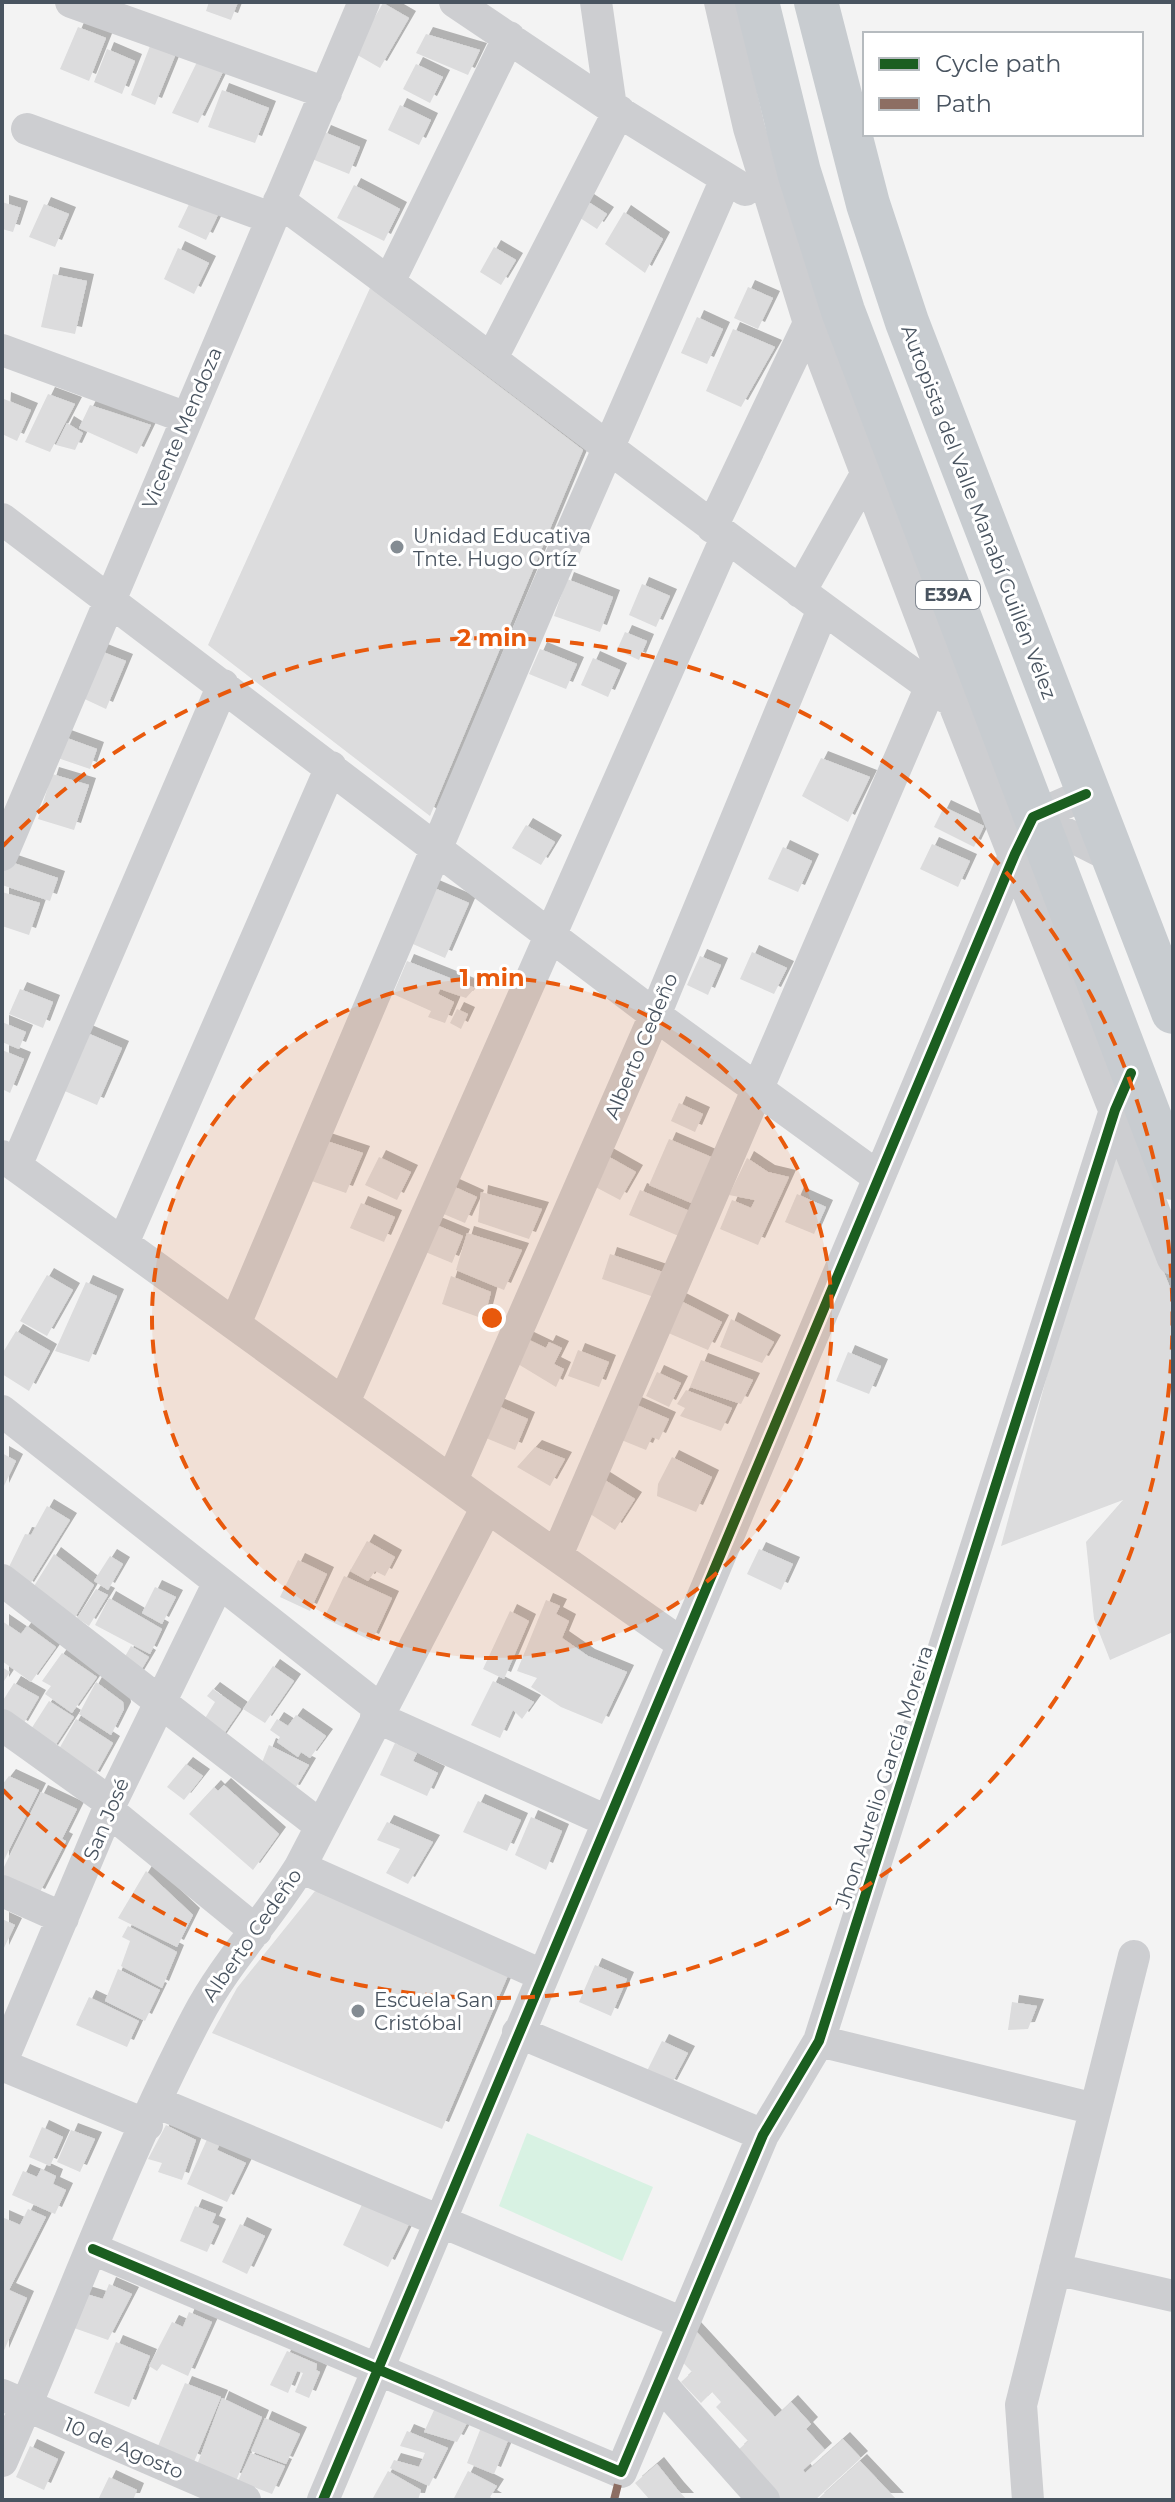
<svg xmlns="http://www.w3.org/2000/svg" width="1175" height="2502" viewBox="0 0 1175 2502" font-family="Montserrat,sans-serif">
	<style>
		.green { fill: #d8f2e3 }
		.building { fill: #dcdcdd; filter: url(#shadow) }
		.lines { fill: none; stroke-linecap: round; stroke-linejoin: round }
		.street { stroke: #cdced1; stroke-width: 32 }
		.primary { stroke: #c8ccd0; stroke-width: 44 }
		.quiet { stroke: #8d6e63; stroke-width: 8; stroke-dasharray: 16 8; stroke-linecap: butt }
		.cycleway-casing { stroke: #fff; stroke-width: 15 }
		.cycleway { stroke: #1b5e20; stroke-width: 10 }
		.ring { fill: none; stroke: #e8590c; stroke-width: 4; stroke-dasharray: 14 10 }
		.poi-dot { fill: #848c93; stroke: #fff; stroke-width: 3 }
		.labels { text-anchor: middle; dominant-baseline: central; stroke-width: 6; stroke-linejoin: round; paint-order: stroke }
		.shield { fill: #fff; stroke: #808790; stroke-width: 2 }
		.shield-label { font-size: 18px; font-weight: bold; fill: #495460 }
		.street-label { font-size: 20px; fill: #495460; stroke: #fff }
		.poi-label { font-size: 20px; fill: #495460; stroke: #fff; text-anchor: start }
		.centre { fill: #e8590c; stroke: #fff; stroke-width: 4 }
		.ring-label { font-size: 24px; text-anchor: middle; font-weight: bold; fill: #e8590c; stroke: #fff; stroke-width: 6; stroke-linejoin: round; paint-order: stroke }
	</style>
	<defs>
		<filter id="shadow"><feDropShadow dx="7" dy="-7" stdDeviation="0" flood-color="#0004"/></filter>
	</defs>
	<rect width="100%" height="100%" fill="#f3f3f3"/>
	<path class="green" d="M527,2133L653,2187L622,2261L499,2206Z"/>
	<path class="building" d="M209,2H238L231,20L206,11Z
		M383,3L409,18L380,68L354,53Z
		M78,27L106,38L89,81L60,69Z
		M426,34L480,50L468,75L416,53Z
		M150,46L175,56L155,105L131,95Z
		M107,49L135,61L122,94L94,82Z
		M197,62L223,72L198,123L172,113Z
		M416,64L443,77L430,103L403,89Z
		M222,90L269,108L255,143L208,127Z
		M400,105L431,120L419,145L388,130Z
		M324,132L360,147L349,174L312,159Z
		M354,185L400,209L384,241L337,218Z
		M587,201L607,214L597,229L577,216Z
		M2,202L21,208L13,232L2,229Z
		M190,202L218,215L206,240L178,227Z
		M44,204L69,214L55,247L29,237Z
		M624,212L663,239L645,273L605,244Z
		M494,247L516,260L501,285L480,272Z
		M178,248L209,263L194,294L164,279Z
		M53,274L87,281L75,334L41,327Z
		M748,287L773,298L758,329L734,318Z
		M370,288L583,450L430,816L208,645Z
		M697,317L723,329L707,364L681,353Z
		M733,329L775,347L741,407L706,391Z
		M48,394L75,404L50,452L25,442Z
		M4,399L31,410L17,441L2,434Z
		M90,405L151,425L137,454L79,428Z
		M67,423L83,433L75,450L56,445Z
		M567,579L613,597L600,632L554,616Z
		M642,584L670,596L656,627L629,615Z
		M625,632L647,641L639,660L617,650Z
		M93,648L126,661L106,709L76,695Z
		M540,649L577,664L566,689L529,674Z
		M593,658L620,670L608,697L581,685Z
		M56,734L97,749L90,769L49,755Z
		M821,758L870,777L848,822L802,796Z
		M52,774L89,785L74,830L38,819Z
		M944,807L984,826L974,847L934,827Z
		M526,825L555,842L541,865L512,848Z
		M932,844L970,861L958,887L920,869Z
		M783,847L812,861L798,892L768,879Z
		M2,859L58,878L50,901L2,885Z
		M423,883L469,903L445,958L399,938Z
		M2,892L40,903L29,935L2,926Z
		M752,952L787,968L774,994L740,979Z
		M700,956L721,965L708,995L687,985Z
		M407,961L475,988L466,998L440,989L438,994L454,1002L445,1023L428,1017L431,1011L393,994Z
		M20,989L53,1002L43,1028L9,1014Z
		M457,1009L468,1014L461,1029L450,1023Z
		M2,1022L26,1032L19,1049L2,1042Z
		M85,1032L122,1048L97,1105L60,1089Z
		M2,1050L24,1059L10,1093L2,1089Z
		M679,1103L703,1114L695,1132L671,1121Z
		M669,1139L716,1159L696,1205L649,1185Z
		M1111,1139L1173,1295V1632L1110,1660L1094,1619L1086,1542L1123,1500L1001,1546Z
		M324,1140L363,1153L346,1193L303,1178Z
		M604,1154L636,1172L620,1200L588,1183Z
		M379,1157L411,1172L397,1200L365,1185Z
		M747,1158L768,1172L789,1177L758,1245L720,1229L732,1200L751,1208L755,1200L729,1195Z
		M446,1183L477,1197L465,1223L434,1210Z
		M640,1190L692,1212L681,1237L629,1215Z
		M481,1192L542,1209L529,1239L478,1222Z
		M797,1194L826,1207L814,1234L785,1222Z
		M361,1203L395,1217L384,1242L350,1228Z
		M434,1224L463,1236L452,1263L423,1251Z
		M467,1233L522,1250L504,1290L456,1270Z
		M610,1254L663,1272L654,1297L602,1279Z
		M47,1275L73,1290L47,1336L20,1321Z
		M451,1276L491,1292L484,1319L442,1304Z
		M86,1282L117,1296L89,1362L55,1351Z
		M679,1300L722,1322L708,1350L666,1332Z
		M731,1319L774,1342L762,1363L720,1347Z
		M16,1331L50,1351L29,1391L2,1374V1354Z
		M525,1338L546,1348L549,1342L562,1348L554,1364L564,1369L556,1387L513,1361Z
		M578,1350L609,1362L599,1387L568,1376Z
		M848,1352L881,1366L869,1394L836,1381Z
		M701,1360L753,1380L741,1404L690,1387Z
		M657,1372L681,1383L669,1407L646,1396Z
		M686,1390L732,1408L721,1431L680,1416L685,1408L677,1404Z
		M489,1402L528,1419L515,1450L474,1433Z
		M630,1402L669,1419L659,1440L652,1437L646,1450L614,1437Z
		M535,1447L565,1459L550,1486L517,1467Z
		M2,1453L16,1461L2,1490Z
		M672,1457L712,1477L696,1512L657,1496L658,1484Z
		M600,1477L635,1499L615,1530L581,1508Z
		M47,1506L70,1520L27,1589L6,1573L25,1534L31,1535Z
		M367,1541L395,1557L385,1576L375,1571L368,1581L350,1571Z
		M759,1549L793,1564L781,1590L747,1574Z
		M54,1554L94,1585L71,1624L31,1591Z
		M110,1556L123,1564L108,1590L94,1581Z
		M298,1560L327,1574L310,1611L280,1597Z
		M344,1576L392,1598L372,1641L324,1618Z
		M155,1587L176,1597L162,1624L142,1613Z
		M96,1589L108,1595L89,1626L77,1618Z
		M109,1598L162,1629L150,1654L95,1625Z
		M546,1600L560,1606L556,1614L569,1621L562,1638L588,1656L627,1672L602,1724L561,1707L531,1687L537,1678L517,1671Z
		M510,1611L529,1621L504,1679L483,1669Z
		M2,1621L21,1634L27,1626L56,1647L31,1682L2,1661Z
		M131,1646L149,1657L137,1677L119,1667Z
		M62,1653L97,1677L72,1713L45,1694L51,1686L42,1681Z
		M273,1666L294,1681L265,1723L243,1709Z
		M2,1667L10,1672L2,1684Z
		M493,1681L534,1702L522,1719L513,1710L500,1738L471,1725Z
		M96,1682L123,1702L124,1709L111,1735L79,1714Z
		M14,1683L39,1697L21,1728L2,1716V1702Z
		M213,1689L241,1709L215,1747L196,1733L215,1702L207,1696Z
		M49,1701L74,1717L51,1752L26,1737Z
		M296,1715L326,1736L310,1758L301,1752L298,1757L277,1742L280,1737L270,1730L277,1719L288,1726Z
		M76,1719L113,1743L93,1779L55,1756Z
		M395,1743L417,1753L413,1761L438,1773L427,1796L380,1775Z
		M269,1745L309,1765L293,1792L255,1780Z
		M186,1764L203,1776L184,1800L167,1787Z
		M9,1776L39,1790L2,1864V1785Z
		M224,1785L279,1834L253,1870L189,1814L214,1787L218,1791Z
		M41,1792L77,1809L62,1839L66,1841L38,1896L2,1879V1871Z
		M478,1801L521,1820L507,1851L463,1832Z
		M531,1817L562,1831L546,1870L515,1855Z
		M387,1822L433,1842L408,1884L386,1873L400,1849L377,1840Z
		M146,1871L193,1915L177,1947L118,1918Z
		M315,1891L509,1973L442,2129L212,2033L237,1988Z
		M2,1919L15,1925L2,1952Z
		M128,1926L177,1952L162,1988L121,1966L130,1941L122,1937Z
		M595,1965L627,1979L611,2016L579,2002Z
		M118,1969L160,1990L145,2021L105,2001Z
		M89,1997L139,2021L127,2047L76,2025Z
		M1012,2002L1037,2006L1028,2029L1008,2030Z
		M662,2041L688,2053L670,2087L645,2075Z
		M166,2125L196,2140L182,2180L158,2172L162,2163L148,2159Z
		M42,2127L63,2137L50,2166L29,2157Z
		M71,2130L95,2139L80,2172L57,2162Z
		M209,2135L221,2141L217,2150L246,2163L227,2202L187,2184Z
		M41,2169L56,2176L53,2184L66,2190L55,2214L12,2195L23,2171L37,2177Z
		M365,2198L412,2218L388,2267L343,2245Z
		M195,2206L216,2214L212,2223L219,2226L207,2252L180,2241Z
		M28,2209L46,2217L9,2290L27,2298L2,2355V2217L20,2225Z
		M240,2224L265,2236L247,2274L222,2262Z
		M109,2284L132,2294L108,2340L74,2328L83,2293L103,2299Z
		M189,2312L212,2322L188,2376L162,2364L157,2371L149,2366L172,2322L183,2327Z
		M694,2329L775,2417L791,2402L811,2424L806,2429L825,2450L803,2470L805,2473L843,2439L861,2458L815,2500H778L737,2451L748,2441L716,2407L721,2402L712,2392L701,2403L681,2382L692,2372L671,2350Z
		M116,2342L150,2356L129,2407L94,2393Z
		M287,2351L317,2364L316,2370L320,2372L309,2398L295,2392L303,2373L297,2371L288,2393L270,2385Z
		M185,2383L221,2397L194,2462L158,2446Z
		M222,2398L262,2417L236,2481L197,2465Z
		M435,2408L467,2423L457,2442L424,2432Z
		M265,2418L300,2434L286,2464L251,2451Z
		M482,2425L510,2436L494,2474L467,2463Z
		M407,2431L448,2448L429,2486L390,2468L394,2460L419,2467L425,2453L400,2446Z
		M30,2446L58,2459L44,2490L16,2477Z
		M251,2453L285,2466L272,2494L238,2481Z
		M860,2461L897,2500H817Z
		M657,2464L677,2489L687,2500H650L635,2483Z
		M388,2471L421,2490L418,2500L373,2498Z
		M468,2471L497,2486L490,2497L495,2500H453Z
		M109,2477L137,2490L133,2500H98Z"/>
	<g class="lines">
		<path class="street" d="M71,2L326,93
			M455,2L611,107L745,190
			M596,2L611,107
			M720,2L749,128L809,323L954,704L1173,1259
			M27,129L271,218
			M279,201C503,365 721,537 947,698
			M389,282L509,37
			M2,350L187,418
			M492,358L619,111
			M2,519L655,1015L877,1176
			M712,527L809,323
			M800,592L873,462
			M1033,817L1110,856
			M2,855L364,2
			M2,1156L487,1507L681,1643
			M16,1166L223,685
			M123,1243L331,767
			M235,1324L541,602L726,179
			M344,1402L726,538
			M2,1411L380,1709
			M452,1480L655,1015L823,609
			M557,1555L940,665
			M2,1580L321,1826
			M376,1717L607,1821
			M2,1725L111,1803
			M109,1811L256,1931
			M300,1867L542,1975
			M2,1891L63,1918
			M518,2032L763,2135
			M819,2041L1095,2109
			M2,2061L111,1803L219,1582
			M2,2065L147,2125
			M156,2102L683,2323
			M93,2249L621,2472L763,2135L819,2041L1115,1110L1131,1073
			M1055,2269L1173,2296
			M659,2382L764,2500
			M2,2395L245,2500
			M2,2461C67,2314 122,2160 197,2017C225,1963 268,1919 300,1867L487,1507
			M323,2500L1015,854L1033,817L1086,794
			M1028,2500L1021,2405L1134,1956"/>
		<path class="primary" d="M757,2L799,172L843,311L1173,1178
			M816,2L868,204L907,322L1173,1012"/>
		<path class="quiet" d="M614,2500L621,2472"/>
		<defs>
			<path id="cycleway" d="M93,2249L621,2472L763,2135L819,2041L1115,1110L1131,1073
				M323,2500L1015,854L1033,817L1086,794"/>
		</defs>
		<use href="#cycleway" class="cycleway-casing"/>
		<use href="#cycleway" class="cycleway"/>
	</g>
	<circle cx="492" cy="1318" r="340" fill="#e8590c" fill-opacity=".12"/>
	<g class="ring">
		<circle cx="492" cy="1318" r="340"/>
		<path d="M3 846A680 680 0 1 1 3 1790"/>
	</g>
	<g class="poi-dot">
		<circle cx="397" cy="547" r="8"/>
		<circle cx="358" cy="2011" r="8"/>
	</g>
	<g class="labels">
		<rect class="shield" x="916" y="581" width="64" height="28" rx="6"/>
		<g class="shield-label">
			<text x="948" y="595">E39A</text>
		</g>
		<g class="street-label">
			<text transform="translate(182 428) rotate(-67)">Vicente Mendoza</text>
			<text transform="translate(979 512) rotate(69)">Autopista del Valle Manabí Guillén Vélez</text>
			<text transform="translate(641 1046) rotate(-67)">Alberto Cedeño</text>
			<text transform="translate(884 1777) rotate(-72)">Jhon Aurelio García Moreira</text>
			<text transform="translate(106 1819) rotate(-67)">San José</text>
			<text transform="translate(252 1935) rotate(-55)">Alberto Cedeño</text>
			<text transform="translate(124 2448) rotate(23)">10 de Agosto</text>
		</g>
		<g class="poi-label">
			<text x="413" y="536">Unidad Educativa<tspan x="413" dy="23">Tnte. Hugo Ortíz</tspan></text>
			<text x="374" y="2000">Escuela San<tspan x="374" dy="23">Cristóbal</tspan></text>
		</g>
	</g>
	<circle cx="492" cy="1318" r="12" class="centre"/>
	<g class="ring-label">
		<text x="492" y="646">2 min</text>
		<text x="492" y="986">1 min</text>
	</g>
	<rect width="1175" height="2502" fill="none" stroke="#495460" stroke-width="8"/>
	<rect x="863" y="32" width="280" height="104" fill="#ffffff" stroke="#b6bbbf" stroke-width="2"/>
	<rect x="879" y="58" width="40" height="12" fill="#1b5e20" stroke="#b6bbbf" stroke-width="2"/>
	<text x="935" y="72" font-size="24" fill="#495460">Cycle path</text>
	<rect x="879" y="98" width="40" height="12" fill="#8d6e63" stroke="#b6bbbf" stroke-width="2"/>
	<text x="935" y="112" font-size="24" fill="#495460">Path</text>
</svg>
